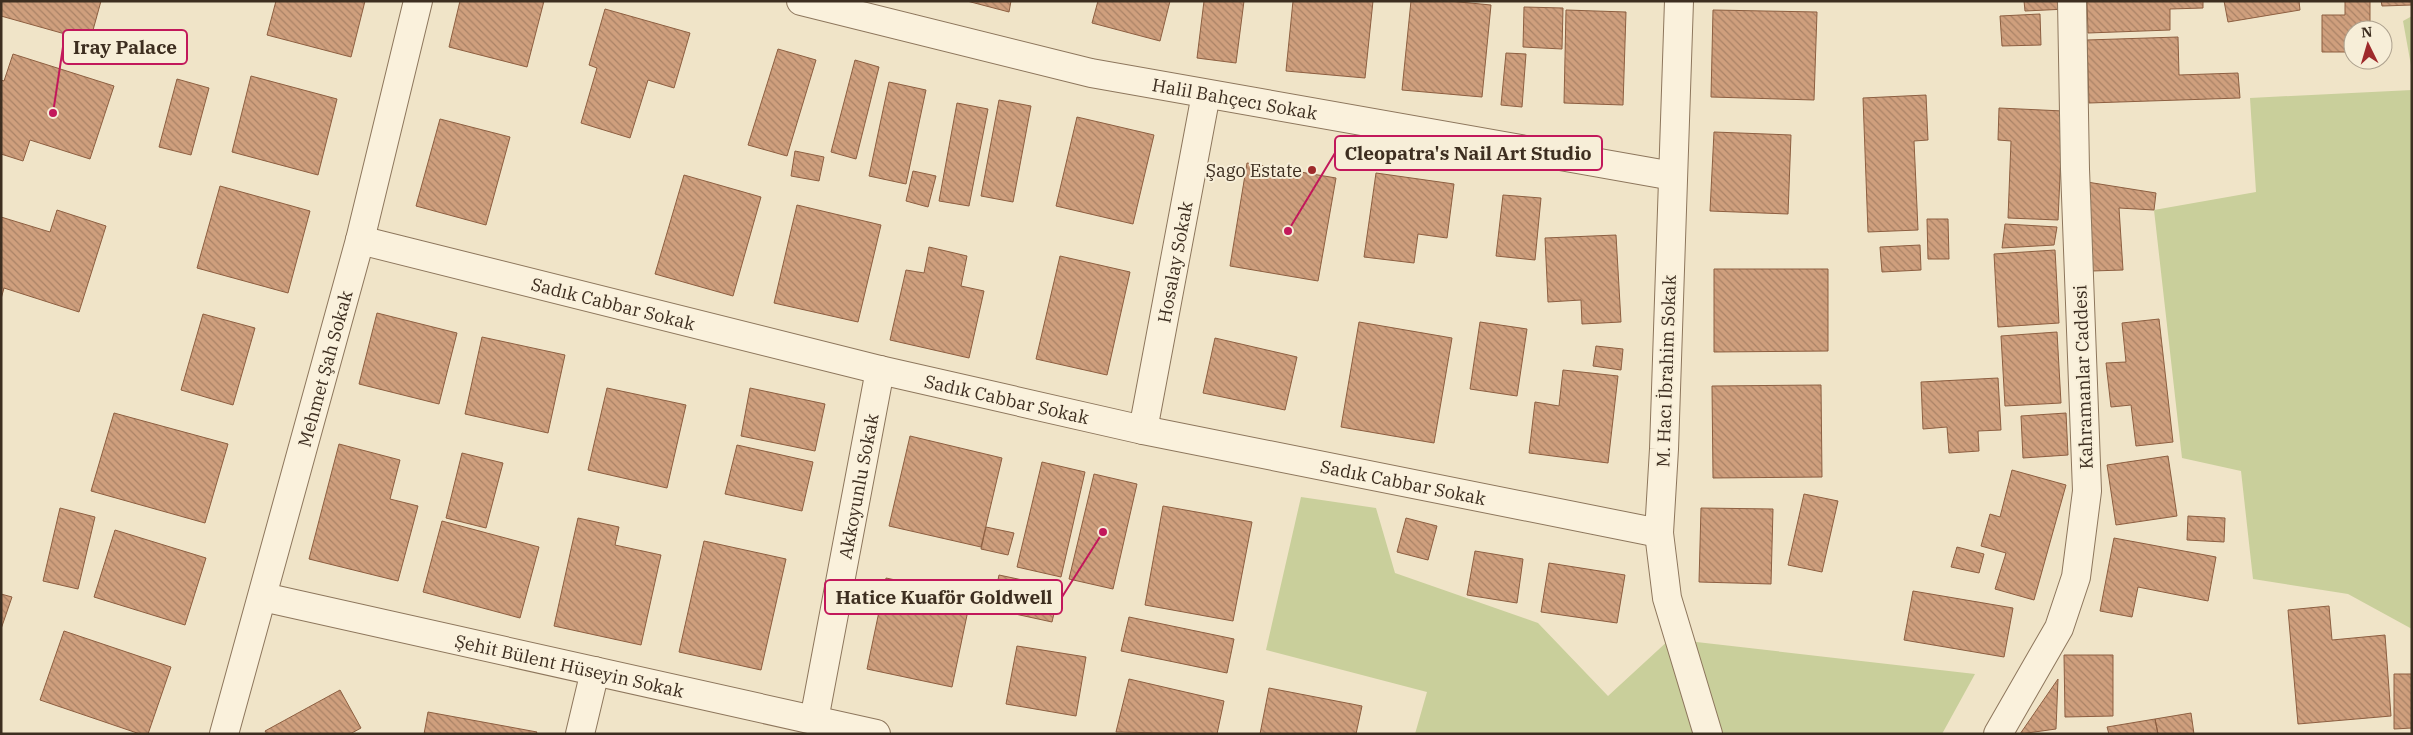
<svg xmlns="http://www.w3.org/2000/svg" width="2413" height="735" viewBox="0 0 2413 735" font-family="'IBM Plex Serif',serif">
	<style>
		.green { fill: #c9cf9b }
		.building { fill: url(#building-back-hatch); stroke: #8d5f41 }
		.lines { fill: none; stroke-linecap: round; stroke-linejoin: round }
		.street-casing { stroke: #8d765c; stroke-width: 30 }
		.street { stroke: #faf1dc; stroke-width: 28 }
		.poi-dot { fill: #9e2a2b; stroke: #f7eed8; stroke-width: 2 }
		.labels { text-anchor: middle; dominant-baseline: central; stroke-width: 4; stroke-linejoin: round; paint-order: stroke }
		.street-label { font-size: 18px; fill: #3d2e20; stroke: #f7eed8 }
		.poi-label { font-size: 18px; fill: #3d2e20; stroke: #f7eed8; text-anchor: end }
		.leader { fill: none; stroke: #c2185b; stroke-width: 2 }
		.callout-dot { fill: #c2185b; stroke: #f7eed8; stroke-width: 2 }
		.callout { fill: #f7eed8; stroke: #c2185b; stroke-width: 2 }
		.callout-label { font-size: 19px; text-anchor: middle; font-weight: bold; fill: #3d2e20 }
	</style>
	<defs>
		<pattern id="building-back-hatch" width="6" height="6" patternUnits="userSpaceOnUse" patternTransform="scale(1.25)"><rect width="6" height="6" fill="#cf9f7d"/><path d="M-1 5l2 2M0 0l6 6M5-1l2 2" fill="none" stroke="#a98266"/></pattern>
	</defs>
	<rect width="100%" height="100%" fill="#f0e4c8"/>
	<path class="green" d="M2412,16V71L2403,21Z
		M2412,90V629L2348,594L2253,579L2241,471L2182,458L2154,210L2256,192L2250,98Z
		M1301,497L1376,508L1395,573L1538,623L1608,696L1670,639L1975,674L1942,734H1415L1427,692L1266,650Z"/>
	<path class="building" d="M1,1H101L90,41L1,16Z
		M276,1H365L351,57L267,35Z
		M460,1H544L527,67L449,47Z
		M967,1H1011L1009,12Z
		M1098,1H1170L1160,41L1092,23Z
		M1204,1H1244L1236,63L1197,58Z
		M1293,1H1373L1365,78L1286,71Z
		M1411,1H1449L1491,5L1482,97L1402,90Z
		M2024,1H2066L2067,9L2025,11Z
		M2087,1H2203V8L2170,9V30L2088,33Z
		M2224,1H2299L2300,10L2228,22Z
		M2345,1H2370V30H2353V52H2322V15H2345Z
		M2381,1H2412V5L2382,6Z
		M1524,7L1563,8L1562,49L1523,47Z
		M605,9L690,33L674,88L648,80L630,138L581,123L597,68L589,65Z
		M1566,10L1626,12L1623,105L1564,103Z
		M1713,10L1817,12L1814,100L1711,97Z
		M2040,14L2041,45L2002,46L2000,16Z
		M2178,37L2179,75L2238,73L2240,98L2089,103L2087,40Z
		M778,49L816,60L787,156L748,145Z
		M1506,53L1526,54L1522,107L1501,105Z
		M13,54L114,86L90,159L30,140L23,161L1,154V80L4,81Z
		M855,60L879,67L856,159L831,152Z
		M251,76L337,99L318,175L232,152Z
		M177,79L209,88L191,155L159,147Z
		M889,82L926,90L906,184L869,176Z
		M1926,95L1928,140L1914,141L1918,230L1868,232L1863,98Z
		M999,100L1031,106L1013,202L981,196Z
		M957,103L988,109L969,206L939,201Z
		M1999,108L2063,111L2058,220L2008,218L2011,141L1998,140Z
		M1077,117L1154,135L1133,224L1056,206Z
		M440,119L510,137L486,225L416,206Z
		M1714,132L1791,135L1788,214L1710,211Z
		M795,151L824,157L819,181L791,176Z
		M1247,163L1336,178L1318,281L1230,266Z
		M913,171L936,176L928,207L906,201Z
		M1376,173L1454,184L1447,238L1418,234L1414,263L1364,257Z
		M684,175L761,197L733,296L655,274Z
		M2087,182L2156,193L2154,210L2119,208L2123,270L2092,271Z
		M220,186L310,211L288,293L197,268Z
		M1503,195L1541,198L1535,260L1496,256Z
		M797,205L881,225L858,322L774,303Z
		M57,210L106,226L79,312L4,288L1,299V217L50,232Z
		M1927,219H1948L1949,259H1928Z
		M2005,224L2057,227L2054,245L2002,248Z
		M1616,235L1621,322L1582,324L1581,300L1548,302L1545,238Z
		M1920,245L1921,270L1882,272L1880,247Z
		M929,247L967,256L961,286L984,291L969,358L890,340L906,270L924,273Z
		M2055,250L2059,323L1998,327L1994,254Z
		M1060,256L1130,272L1107,375L1036,359Z
		M1714,269H1828V351L1714,352Z
		M377,313L457,333L439,404L359,384Z
		M203,314L255,328L233,405L181,390Z
		M2159,319L2173,442L2136,446L2131,405L2111,407L2106,363L2126,362L2122,323Z
		M1359,322L1452,338L1434,443L1341,427Z
		M1480,322L1527,329L1517,396L1470,389Z
		M2057,332L2061,403L2005,406L2001,336Z
		M482,337L565,355L548,433L465,414Z
		M1215,338L1297,357L1285,410L1203,393Z
		M1596,346L1623,349L1621,370L1593,366Z
		M1563,370L1618,376L1608,463L1529,453L1535,402L1559,406Z
		M1998,378L2001,430L1978,431L1979,451L1949,453L1947,427L1923,429L1921,382Z
		M1821,385L1822,477L1713,478L1712,386Z
		M607,388L686,405L667,488L588,470Z
		M750,388L825,404L815,451L741,436Z
		M114,413L228,444L205,523L91,491Z
		M2066,413L2068,455L2023,458L2021,416Z
		M910,436L1002,458L981,547L889,526Z
		M339,444L400,460L390,499L418,506L398,581L309,559Z
		M737,445L813,462L802,511L725,494Z
		M462,453L503,463L486,528L446,518Z
		M2168,456L2177,516L2116,525L2107,465Z
		M1042,462L1085,472L1061,577L1017,567Z
		M2012,470L2066,485L2034,600L1995,589L2006,553L1981,546L1990,514L2000,517Z
		M1094,474L1137,484L1113,589L1069,579Z
		M1804,494L1838,501L1822,572L1788,565Z
		M1163,506L1252,522L1233,621L1145,605Z
		M60,508L95,517L78,589L43,581Z
		M1701,508L1773,509L1771,584L1699,582Z
		M2188,516L2225,518L2224,542L2187,540Z
		M578,518L619,527L615,545L661,555L641,645L554,626Z
		M1406,518L1437,526L1428,560L1397,552Z
		M442,521L539,547L520,618L423,592Z
		M986,527L1014,533L1008,555L981,549Z
		M115,530L206,558L185,625L94,597Z
		M2114,538L2216,557L2208,601L2138,587L2132,617L2100,611Z
		M704,541L786,559L761,670L679,652Z
		M1957,547L1984,554L1979,573L1951,567Z
		M1475,551L1523,559L1517,603L1467,595Z
		M1549,563L1625,575L1617,623L1541,612Z
		M999,575L1060,588L1052,622L992,609Z
		M886,578L971,596L952,687L867,669Z
		M1913,591L2013,608L2004,657L1904,640Z
		M1,594L12,597L1,629Z
		M2329,606L2332,640L2385,635L2391,716L2298,724L2288,610Z
		M1129,617L1234,639L1227,673L1121,651Z
		M64,631L171,667L148,734H140L40,700Z
		M1017,646L1086,657L1076,716L1006,704Z
		M2064,655H2113V716L2065,717Z
		M2394,674H2412V728L2394,729Z
		M1129,679L1224,701L1217,734L1116,732Z
		M2058,679L2056,729L2020,734Z
		M1269,688L1362,706L1356,734H1260Z
		M340,690L361,728L350,734H267L265,731Z
		M428,712L537,732L536,734H424Z
		M2191,713L2194,734H2158L2155,719Z
		M2155,719L2158,734H2109L2107,727Z"/>
	<g class="lines">
		<defs>
			<g id="street">
				<path id="s1" d="M801,1L1091,73L1673,176"/>
				<path d="M1679,1L1664,449L1659,533L1667,598L1708,734"/>
				<path id="s2" d="M360,240L880,370L1143,430L1659,533"/>
				<path id="s3" d="M1143,430L1206,94"/>
				<path id="s4" d="M263,597L876,734"/>
				<path id="s5" d="M814,720L880,370"/>
				<path id="s6" d="M224,734L360,240L418,1"/>
				<path d="M580,734L595,671"/>
				<path d="M1998,734L2059,628L2076,577L2087,491L2075,169L2072,1"/>
			</g>
		</defs>
		<use href="#street" class="street-casing"/>
		<use href="#street" class="street"/>
	</g>
	<circle class="poi-dot" cx="1312" cy="170" r="5"/>
	<g class="labels">
		<g class="street-label">
			<text stroke="none"><textPath href="#s1" startOffset="445">Halil Bahçecı Sokak</textPath></text>
			<text stroke="none"><textPath href="#s3" startOffset="171">Hosalay Sokak</textPath></text>
			<text stroke="none"><textPath href="#s2" startOffset="261">Sadık Cabbar Sokak</textPath></text>
			<text stroke="none"><textPath href="#s6" startOffset="379">Mehmet Şah Sokak</textPath></text>
			<text transform="translate(1666 371) rotate(-88)">M. Hacı İbrahim Sokak</text>
			<text transform="translate(2083 377) rotate(-92)">Kahramanlar Caddesi</text>
			<text stroke="none"><textPath href="#s2" startOffset="666">Sadık Cabbar Sokak</textPath></text>
			<text stroke="none"><textPath href="#s2" startOffset="1071">Sadık Cabbar Sokak</textPath></text>
			<text stroke="none"><textPath href="#s5" startOffset="238">Akkoyunlu Sokak</textPath></text>
			<text stroke="none"><textPath href="#s4" startOffset="314">Şehit Bülent Hüseyin Sokak</textPath></text>
		</g>
		<g class="poi-label">
			<text x="1302" y="170">Şago Estate</text>
		</g>
	</g>
	<path class="leader" d="M53 113L63 47M1288 231L1335 153M1103 532L1062 597"/>
	<g class="callout-dot">
		<circle cx="53" cy="113" r="5"/>
		<circle cx="1288" cy="231" r="5"/>
		<circle cx="1103" cy="532" r="5"/>
	</g>
	<g class="callout">
		<rect x="63" y="30" width="124" height="34" rx="5"/>
		<rect x="1335" y="136" width="267" height="34" rx="5"/>
		<rect x="825" y="580" width="237" height="34" rx="5"/>
	</g>
	<g class="callout-label">
		<text x="125" y="54">Iray Palace</text>
		<text x="1468" y="160">Cleopatra's Nail Art Studio</text>
		<text x="944" y="604">Hatice Kuaför Goldwell</text>
	</g>
	<rect width="2413" height="735" fill="none" stroke="#3d2e20" stroke-width="5"/>
	<g transform="translate(2368 45) rotate(355)"><circle r="24" fill="#f7eed8" stroke="#ada18e"/>
	<path d="M0-4L9 19L0 12L-9 19Z" fill="#9e2a2b"/>
	<text y="-8" font-size="14" font-weight="bold" text-anchor="middle" fill="#3d2e20">N</text>
	</g>
</svg>
